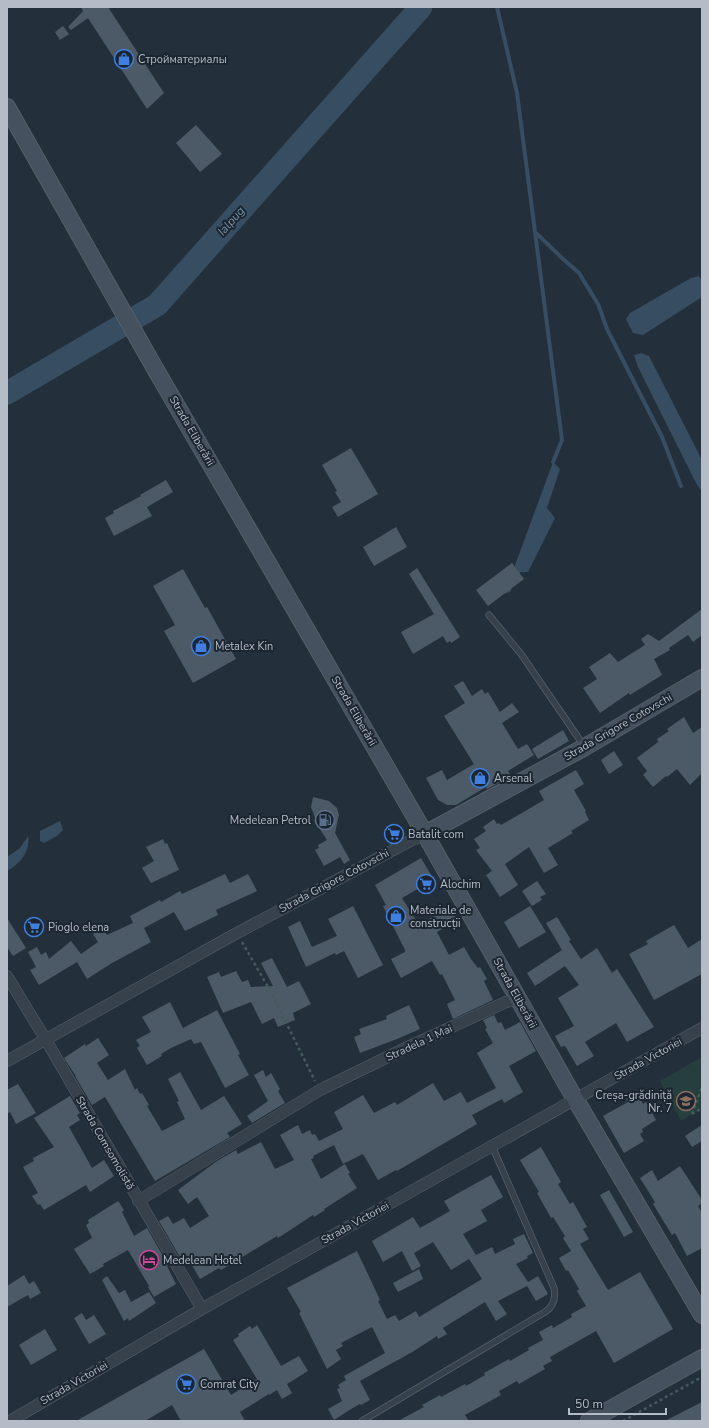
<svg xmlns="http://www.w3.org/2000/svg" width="709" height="1428" viewBox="0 0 709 1428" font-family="'Nunito Sans',sans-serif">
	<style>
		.green { fill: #263e3d }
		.water { fill: #374d62 }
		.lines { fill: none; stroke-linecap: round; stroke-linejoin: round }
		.stream { stroke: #374d62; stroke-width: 4 }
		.river { stroke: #374d62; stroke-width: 23 }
		.building { fill: #4c5a67 }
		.lane-casing { stroke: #555f69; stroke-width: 7 }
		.street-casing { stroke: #555f69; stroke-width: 12 }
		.secondary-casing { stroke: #555f69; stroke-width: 18 }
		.path { stroke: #455a5b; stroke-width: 2.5; stroke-dasharray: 3 3; stroke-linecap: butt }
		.lane { stroke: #37414b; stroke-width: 5.5 }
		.street { stroke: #37414b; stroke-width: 11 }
		.secondary { stroke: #45515e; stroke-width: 16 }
		.labels { text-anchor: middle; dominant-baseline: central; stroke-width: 4; stroke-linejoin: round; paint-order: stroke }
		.poi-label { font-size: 11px; fill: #b3bcc7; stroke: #1c2630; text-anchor: start }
		.street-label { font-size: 11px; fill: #b3bcc7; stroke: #1c2630 }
		.water-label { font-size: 12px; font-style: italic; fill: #7390aa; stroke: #1c2630 }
	</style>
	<rect width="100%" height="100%" fill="#23303b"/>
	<path class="green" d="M702,1057V1108L681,1121L660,1081Z"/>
	<path class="water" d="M699,276L702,281V297L643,335L633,333L626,319L630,313L691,278Z
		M641,353L649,356L702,460V492L696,483L638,367L634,355Z
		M553,462L560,469L547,508L555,518L528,572H520L510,592L502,594L514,568Z
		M60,821L63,830L57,836L44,843L40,841V831Z
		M28,836C31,851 20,864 7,871V857L20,848Z"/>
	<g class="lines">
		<path class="stream" d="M497,7L517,93L562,440L553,462
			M536,233L563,259L579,273L598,304L607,329L662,437L681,486"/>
		<path class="river" d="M7,393L157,305L421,7"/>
	</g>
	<path class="building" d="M81,7H108L164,93L147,109L88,18L71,30L68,27L83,11Z
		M63,26L69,34L60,40L55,32Z
		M196,125L222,154L200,172L176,143Z
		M351,448L378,494L338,517L332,507L341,502L335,492L337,491L322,465Z
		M166,480L173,492L147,507L152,516L114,536L105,518L114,513L113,511L141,496L140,495Z
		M396,527L407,547L374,566L363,547Z
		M512,563L524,579L488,606L476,590Z
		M417,568L460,637L451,643L450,641L447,643L443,636L413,654L401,632L434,614L409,574Z
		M183,569L205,608L207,607L236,659L193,683L164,631L175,625L153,586Z
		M702,609V635L693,642L688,635L669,648L670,650L654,659L662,675L630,695L629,693L600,713L583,688L597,679L589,667L610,653L618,662L645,645L641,639L648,634L659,641Z
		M463,681L472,696L482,689L485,694L488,692L500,712L512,703L519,712L502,723L518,749L527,744L534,755L508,771L511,776L502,781L487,789L486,787L456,805H447L438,800L426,778L442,770L447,780L474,764L444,716L465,703L454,686Z
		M684,717L693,733L702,727V773L690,785L677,769L667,777L666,776L653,787L643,775L647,771L637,758L658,742L657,739L669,731L667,729Z
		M563,730L569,741L538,759L532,749Z
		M614,751L623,765L609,774L601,760Z
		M576,770L584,784L574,790L586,811L585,812L589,820L571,831L573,833L548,848L558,865L544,873L529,847L505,864L518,885L500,897L486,875L492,871L476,850L480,848L474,839L486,831L483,827L494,819L497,824L499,823L501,825L544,800L539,791Z
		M313,797L329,801L337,808L339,815L335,833L350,860L344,864L340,857L324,866L315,850L319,848L318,845L327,840L314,820H316L311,807Z
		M163,839L165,844L167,843L179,870L151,883L142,868L154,861L146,847Z
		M421,858L431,875L421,881V887L402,898L419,925L450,907L458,920L437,932L449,955L464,947L471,959L478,968L480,967L487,979L484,981L493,1000L453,1019L447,1004L455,1000L442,974L440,975L432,961L401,978L391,959L405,952V950L383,906L386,905L375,885Z
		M225,874L230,883L248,874L257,891L216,910L218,915L185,931L174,912L144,928L151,942L112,963L87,979L77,962L39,985L30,970L36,967L28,952L37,947L41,955L46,952L49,959L71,941L81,954L98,942L93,934L103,928L107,935L133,923L130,916L160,900L161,902L180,891L182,894Z
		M537,881L546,894L540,897L542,900L532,906L522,891Z
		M353,906L383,965L358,978L344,951L336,955L335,953L306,967L288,927L300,921L312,947L337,936L328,919Z
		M530,906L546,932L519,948L504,922Z
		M557,917L571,940L569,941L581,959L597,948L612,973L617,969L654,1027L627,1042L616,1023L585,1042L594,1056L577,1066L565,1046L561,1047L555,1036L574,1026L558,998L579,985L565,966L535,986L527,973L562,950L546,923Z
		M7,918L26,948L13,956L7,947Z
		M674,925L688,948L702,939V974L654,1000L629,954L648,944L646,941Z
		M272,958L287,987L299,981L311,1004L293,1013L295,1020L278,1027L274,1018L262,1024L251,1002L223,1013L207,977L219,972L221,977L236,971L242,982L248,980L251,987L273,986L261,963Z
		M170,1002L183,1028L217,1010L240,1054L238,1055L249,1075L225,1088L201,1042L194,1044L191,1039L171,1048L161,1054L162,1056L147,1065L137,1048L140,1046L136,1040L151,1032L142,1017Z
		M409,1005L420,1029L397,1039L360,1053L354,1037L361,1034L359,1029L387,1019L386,1016Z
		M494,1015L498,1023L501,1022L505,1030L520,1022L536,1051L509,1066L523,1092L504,1103L502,1099L472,1115L477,1124L397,1171L396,1170L378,1180L363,1154L343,1164L334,1145L313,1156L314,1158L311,1159L321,1179L345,1164L350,1173L348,1174L357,1188L324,1209L325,1210L314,1217L313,1215L278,1238L277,1236L221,1270L219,1268L200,1279L185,1253L180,1257L159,1221L168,1216L173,1224L184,1218L190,1228L209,1216L197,1197L188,1204L178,1190L217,1161L236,1150L238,1154L261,1142L275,1169L294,1160L280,1135L298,1125L302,1134L310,1130L312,1135L315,1134L319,1141L343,1129L334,1112L363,1095L374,1113L395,1102L397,1105L433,1083L444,1101L461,1092L467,1103L496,1088L477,1053L493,1043L485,1029L487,1028L483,1020Z
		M98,1038L109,1055L97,1063L108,1080L125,1069L135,1090L137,1088L140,1094L142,1093L149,1105L147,1106L162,1131L185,1119L177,1102L179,1101L168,1079L180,1072L201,1110L224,1096L242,1124L227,1133L230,1137L155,1181L105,1097L92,1105L75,1076H76L64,1058L85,1044L86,1046Z
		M263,1070L266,1077L271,1073L280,1089L278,1091L285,1103L252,1123L247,1116L268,1101L254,1075Z
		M18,1084L36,1113L16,1124L10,1112L7,1114V1090Z
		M637,1093L643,1104L646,1102L656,1120L642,1129L643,1132L640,1134L644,1141L624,1153L603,1116L628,1102L626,1099Z
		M70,1096L80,1113L77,1115L80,1120L69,1127L92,1168L104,1160L114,1176L90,1192L86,1185L44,1210L40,1204L38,1205L32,1196L38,1193L23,1167L34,1161L33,1158L54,1147L34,1118Z
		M702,1125V1141L692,1147L685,1136Z
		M541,1147L561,1182L558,1184L570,1204L573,1202L587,1227L583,1229L589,1239L580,1244L608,1290L640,1272L673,1329L614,1363L596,1331L550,1357L552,1361L543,1366L545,1369L519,1384L517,1381L499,1391L501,1395L465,1415L469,1421H398L424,1407L422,1405L440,1395L441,1397L465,1384L466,1386L485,1375L484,1373L509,1359L510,1361L529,1350L528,1348L543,1340L539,1332L552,1325L553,1328L572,1317L571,1314L586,1306L577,1291L579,1289L568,1270L566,1271L559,1258L571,1251L563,1238L565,1236L553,1217L551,1218L537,1193L539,1192L520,1160Z
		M680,1166L702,1200V1203L698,1206L702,1213V1248L687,1256L675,1233L672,1235L653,1204L655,1202L640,1178L652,1170L658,1181Z
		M491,1175L503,1197L481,1210L487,1221L463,1234L476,1255L474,1256L492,1247L495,1254L515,1244L513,1239L524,1234L533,1253L527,1256L528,1258L516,1264L528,1282L538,1276L548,1294L536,1301L527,1286L498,1301L507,1314L496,1321L485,1302L443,1328L447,1334L438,1339L437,1336L414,1351L360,1381L370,1400L361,1405L360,1404L351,1409L334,1420L328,1409L342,1401L337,1389L340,1388L338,1385L346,1380L344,1376L385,1353L372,1327L341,1343L343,1346L336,1350L341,1359L327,1369L299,1313L301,1312L287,1288L357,1251L380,1300L378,1301L387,1319L395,1315L399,1321L416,1311L419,1317L482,1279L469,1259L451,1270L433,1242L414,1253L421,1266L412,1271L402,1251L383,1262L372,1241L413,1217L420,1228L450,1211L444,1201Z
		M609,1190L633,1232L624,1237L600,1195Z
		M118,1201L124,1210L122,1212L134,1236L147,1228L168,1265L167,1266L176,1284L154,1297L148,1287L149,1286L128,1250L103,1264L104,1266L90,1274L74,1249L92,1238L86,1225L89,1223L88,1220Z
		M419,1269L423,1279L398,1292L393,1283Z
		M24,1275L29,1284L34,1281L41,1293L30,1299L28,1295L7,1307V1286Z
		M107,1276L119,1293L125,1290L131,1302L149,1292L156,1303L129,1321L128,1318L124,1321L102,1280Z
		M82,1313L86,1320L94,1315L106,1334L89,1344L74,1318Z
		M257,1325L281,1366L299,1356L308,1371L287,1384L292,1393L282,1399L277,1390L269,1395V1394L240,1412L245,1421H181L172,1405L145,1421H76L204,1349L231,1395L257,1379L233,1340L239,1336L238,1334L250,1326L252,1329Z
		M45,1329L57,1350L31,1365L19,1345Z
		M702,1402V1421H665Z"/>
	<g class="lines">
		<defs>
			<path id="lane" d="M489,615L521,654L584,746
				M362,1421L545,1312C554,1306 556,1298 554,1288L492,1146"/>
			<path id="street" d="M7,976L46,1040L202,1309
				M7,1061L237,933L412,840L425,834
				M138,1201L320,1090L410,1046L506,1002L519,999
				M10,1421L202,1309L702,1028"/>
			<path id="secondary" d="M7,107L153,365L425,834L567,1085L702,1315
				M425,834L585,747L702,678
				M589,1421L702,1358"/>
		</defs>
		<use href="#lane" class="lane-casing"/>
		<use href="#street" class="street-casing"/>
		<use href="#secondary" class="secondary-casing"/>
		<path class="path" d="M242,942L271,992L315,1081
			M692,1114L702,1087
			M692,1114L702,1108
			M623,1421L702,1377"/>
		<use href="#lane" class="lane"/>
		<use href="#street" class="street"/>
		<use href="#secondary" class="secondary"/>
	</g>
	<defs>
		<symbol id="shop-ring" viewBox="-11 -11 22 22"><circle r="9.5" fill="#1c2630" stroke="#3f7fe0" stroke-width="1.5"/><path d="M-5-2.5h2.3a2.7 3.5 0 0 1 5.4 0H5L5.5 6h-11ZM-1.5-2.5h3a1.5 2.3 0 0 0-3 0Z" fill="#3f7fe0"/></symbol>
		<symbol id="fuel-ring" viewBox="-11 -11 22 22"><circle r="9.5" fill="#1c2630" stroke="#5c6f8a" stroke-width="1.5"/><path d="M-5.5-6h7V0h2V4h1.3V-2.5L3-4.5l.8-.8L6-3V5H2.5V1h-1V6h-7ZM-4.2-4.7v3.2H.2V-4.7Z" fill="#5c6f8a"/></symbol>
		<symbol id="supermarket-ring" viewBox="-11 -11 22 22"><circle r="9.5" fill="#1c2630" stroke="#3f7fe0" stroke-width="1.5"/><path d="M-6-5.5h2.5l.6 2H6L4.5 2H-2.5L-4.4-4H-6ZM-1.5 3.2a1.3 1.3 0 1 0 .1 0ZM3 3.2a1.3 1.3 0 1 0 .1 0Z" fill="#3f7fe0"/></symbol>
		<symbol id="school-ring" viewBox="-11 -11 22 22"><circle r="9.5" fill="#1c2630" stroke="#8d6e63" stroke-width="1.5"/><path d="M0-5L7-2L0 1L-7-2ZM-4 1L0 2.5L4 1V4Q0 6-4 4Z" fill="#8d6e63"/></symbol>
		<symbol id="hotel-ring" viewBox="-11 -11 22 22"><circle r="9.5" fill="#1c2630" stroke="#d1479c" stroke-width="1.5"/><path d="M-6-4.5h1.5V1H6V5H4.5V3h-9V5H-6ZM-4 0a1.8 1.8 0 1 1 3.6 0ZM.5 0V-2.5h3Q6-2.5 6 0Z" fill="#d1479c"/></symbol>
	</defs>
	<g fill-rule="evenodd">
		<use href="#shop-ring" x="113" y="48" width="22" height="22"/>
		<use href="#shop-ring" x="190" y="635" width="22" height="22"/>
		<use href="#shop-ring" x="469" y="767" width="22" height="22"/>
		<use href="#fuel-ring" x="314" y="809" width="22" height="22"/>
		<use href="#supermarket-ring" x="383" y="823" width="22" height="22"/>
		<use href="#supermarket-ring" x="415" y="873" width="22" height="22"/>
		<use href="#shop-ring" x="385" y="905" width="22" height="22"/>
		<use href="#supermarket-ring" x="23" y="916" width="22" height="22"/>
		<use href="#school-ring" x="675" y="1090" width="22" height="22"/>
		<use href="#hotel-ring" x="138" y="1249" width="22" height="22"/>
		<use href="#supermarket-ring" x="175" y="1373" width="22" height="22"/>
	</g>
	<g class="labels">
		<g class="poi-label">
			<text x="138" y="59">Стройматериалы</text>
			<text x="215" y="646">Metalex Kin</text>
			<text x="494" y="778">Arsenal</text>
			<text x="311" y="820" text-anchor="end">Medelean Petrol</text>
			<text x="408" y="834">Batalit com</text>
			<text x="440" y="884">Alochim</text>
			<text x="410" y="910">Materiale de<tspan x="410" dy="13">construcții</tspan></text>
			<text x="48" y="927">Pioglo elena</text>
			<text x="672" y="1095" text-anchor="end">Creșa-grădiniță<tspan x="672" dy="13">Nr. 7</tspan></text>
			<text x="163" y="1260">Medelean Hotel</text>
			<text x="200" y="1384">Comrat City</text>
		</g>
		<g class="street-label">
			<text transform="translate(192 431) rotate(60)">Strada Eliberării</text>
			<text transform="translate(354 711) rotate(60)">Strada Eliberării</text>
			<text transform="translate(618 727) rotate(-30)">Strada Grigore Cotovschi</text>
			<text transform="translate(334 881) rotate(-28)">Strada Grigore Cotovschi</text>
			<text transform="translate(515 993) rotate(61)">Strada Eliberării</text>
			<text transform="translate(419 1043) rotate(-25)">Stradela 1 Mai</text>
			<text transform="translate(648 1059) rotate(-29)">Strada Victoriei</text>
			<text transform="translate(105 1143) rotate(60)">Strada Comsomolistă</text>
			<text transform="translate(355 1223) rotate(-29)">Strada Victoriei</text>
			<text transform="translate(74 1383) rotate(-30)">Strada Victoriei</text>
		</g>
		<g class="water-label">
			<text transform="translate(231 221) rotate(-49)">Ialpug</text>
		</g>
	</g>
	<rect width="709" height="1428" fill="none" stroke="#b3bcc7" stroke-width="16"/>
	<path d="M569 1408v6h97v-6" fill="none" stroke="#b3bcc7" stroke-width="2"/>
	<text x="575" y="1408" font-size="12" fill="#b3bcc7" stroke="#1c2630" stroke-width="3" paint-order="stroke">50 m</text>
</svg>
